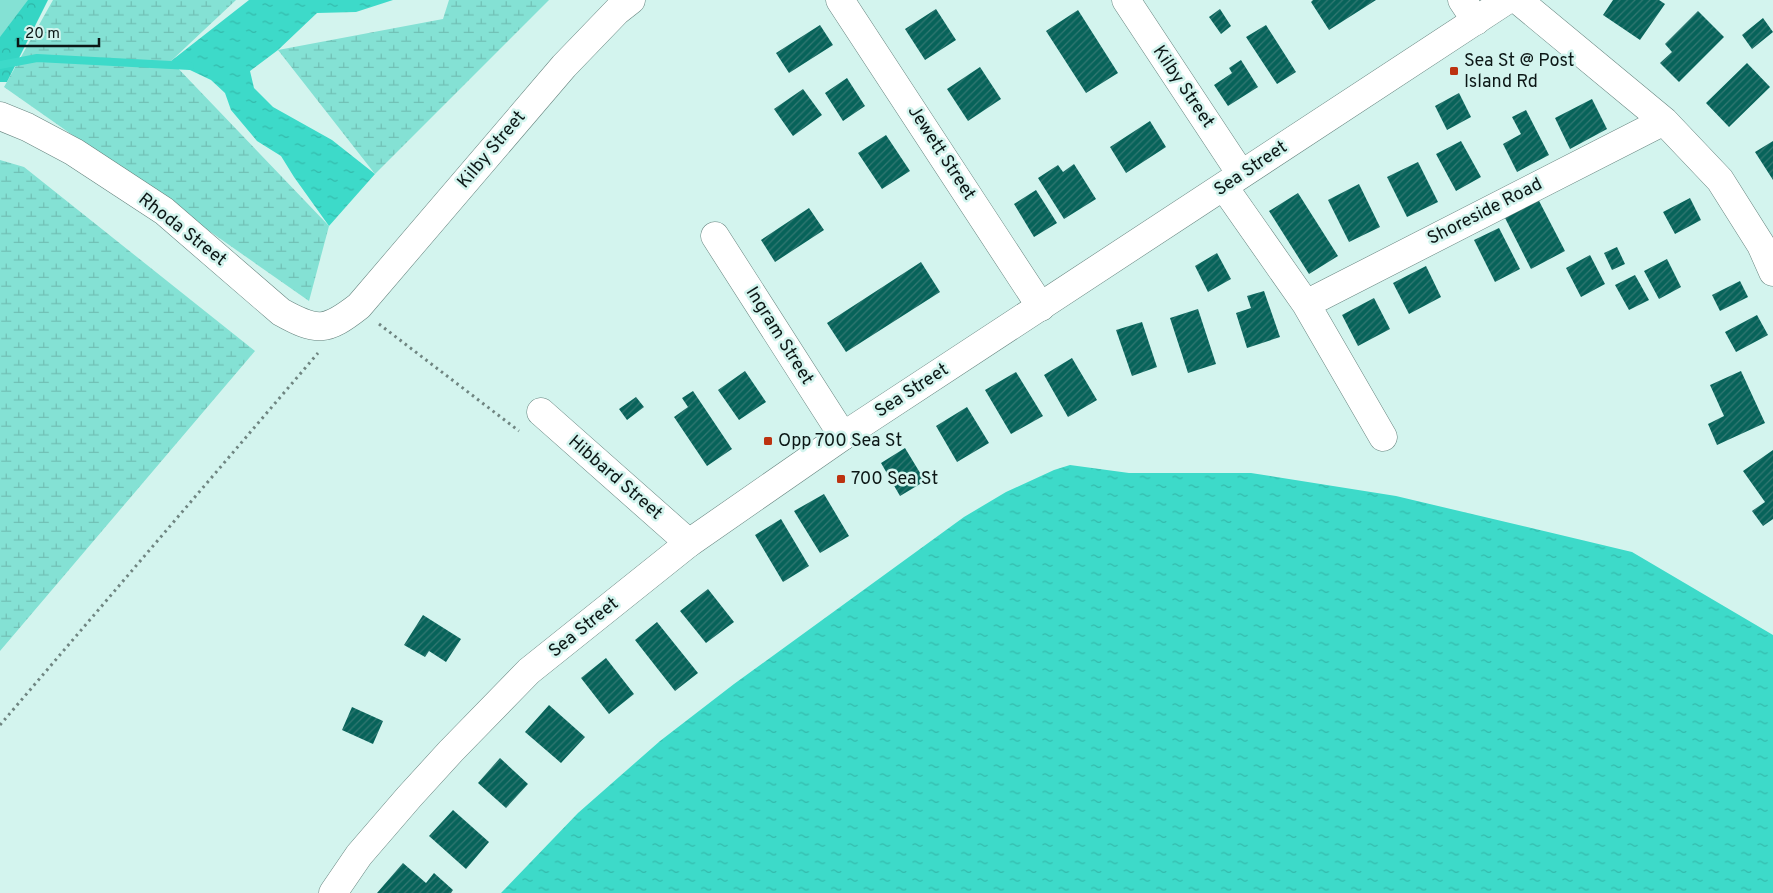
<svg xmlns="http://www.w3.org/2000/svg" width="1773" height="893" viewBox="0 0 1773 893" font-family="Overpass,sans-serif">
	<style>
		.forest { fill: url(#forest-crowns) }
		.wetland { fill: url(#wetland-marsh) }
		.park { fill: #84e1d4 }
		.water { fill: url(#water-ripples) }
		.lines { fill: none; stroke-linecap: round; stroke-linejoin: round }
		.stream { stroke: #3ddac9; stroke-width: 8 }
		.building { fill: url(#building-hatch) }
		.minor-casing { stroke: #66847f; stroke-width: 29 }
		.major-casing { stroke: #66847f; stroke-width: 29 }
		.path { stroke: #6f8581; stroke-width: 3; stroke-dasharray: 2.5 4; stroke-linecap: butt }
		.minor { stroke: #fff; stroke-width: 28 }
		.major { stroke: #fff; stroke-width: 28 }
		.poi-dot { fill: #bc3210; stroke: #d3f4ee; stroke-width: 2 }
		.labels { text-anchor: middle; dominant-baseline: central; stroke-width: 5; stroke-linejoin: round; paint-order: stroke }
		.poi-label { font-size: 18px; fill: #0c1716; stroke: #d3f4ee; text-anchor: start }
		.street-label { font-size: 18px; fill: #0c1716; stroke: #d3f4ee }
	</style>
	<defs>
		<pattern id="forest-crowns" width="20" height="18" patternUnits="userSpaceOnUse" patternTransform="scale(1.25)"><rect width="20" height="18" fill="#35d5c4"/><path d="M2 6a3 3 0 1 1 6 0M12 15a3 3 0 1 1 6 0" fill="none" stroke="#2eb6a8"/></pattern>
		<pattern id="wetland-marsh" width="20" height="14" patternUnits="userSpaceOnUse" patternTransform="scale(1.25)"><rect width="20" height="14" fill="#84e1d4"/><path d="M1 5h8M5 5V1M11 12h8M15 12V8" fill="none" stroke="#71c0b5"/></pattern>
		<pattern id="water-ripples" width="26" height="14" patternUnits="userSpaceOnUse" patternTransform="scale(1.25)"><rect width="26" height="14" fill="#3ddac9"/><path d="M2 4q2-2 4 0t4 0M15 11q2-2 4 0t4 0" fill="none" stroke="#34baac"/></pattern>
		<pattern id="building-hatch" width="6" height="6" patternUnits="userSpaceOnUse" patternTransform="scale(1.25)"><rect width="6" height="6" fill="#07635a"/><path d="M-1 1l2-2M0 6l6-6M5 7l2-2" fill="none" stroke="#337872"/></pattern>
	</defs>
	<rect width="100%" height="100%" fill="#d3f4ee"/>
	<path class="forest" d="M0,0H48L7,82H0Z"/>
	<path class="wetland" d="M53,0H236L171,61L329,226L309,301L4,87Z
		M449,0H549L375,174L278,50L443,19Z
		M0,160L24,167L255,351L0,651Z"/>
	<path class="park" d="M0,0H28L0,37Z"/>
	<path class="water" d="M249,0H393L356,12L317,13L278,50L250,71L254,88L273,107L332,140L375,174L329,226L294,177L281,156L257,141L231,110L225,93L211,80L171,61Z
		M1070,465L1129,473H1251L1396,496L1632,552L1773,635V893H501L578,813L660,741L734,684L964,517L1006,492L1054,470Z"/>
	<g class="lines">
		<path class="stream" d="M0,65L37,58L190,66"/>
	</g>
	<path class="building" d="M1313,0H1376L1329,30L1311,2Z
		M1613,0H1659L1665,4L1640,40L1603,15Z
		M936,9L956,40L925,60L905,29Z
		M1220,9L1231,26L1221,34L1209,17Z
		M1078,10L1118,73L1086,93L1046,31Z
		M1698,11L1724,37L1679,82L1660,63L1672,52L1665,44Z
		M1763,18L1773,32L1752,49L1742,35Z
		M820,25L833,45L789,73L776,53Z
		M1266,25L1296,72L1277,84L1246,37Z
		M1241,60L1258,87L1228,106L1214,85L1232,73L1229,68Z
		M1747,63L1770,87L1729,127L1706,103Z
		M980,67L1001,99L968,121L947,89Z
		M847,78L865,106L843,121L825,93Z
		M803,89L822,115L793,136L774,109Z
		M1459,93L1471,117L1447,130L1435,106Z
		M1592,99L1607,129L1570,149L1555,118Z
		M1526,110L1549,155L1517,172L1503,144L1521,134L1512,117Z
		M1150,121L1166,147L1126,173L1110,147Z
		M886,135L910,171L882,189L858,153Z
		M1461,141L1481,177L1456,191L1436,154Z
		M1773,141V180L1755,152Z
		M1418,162L1438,202L1407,217L1387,177Z
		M1074,164L1096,199L1064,219L1038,178L1058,165L1063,172Z
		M1359,184L1380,227L1349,242L1328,200Z
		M1036,190L1057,223L1034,237L1014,204Z
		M1298,193L1338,256L1309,274L1269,211Z
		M1537,197L1565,251L1531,269L1503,214Z
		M1690,198L1701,220L1675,234L1663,212Z
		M809,208L824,230L775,262L761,240Z
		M1499,228L1520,269L1495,282L1474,240Z
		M1617,247L1625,264L1612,270L1604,253Z
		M1217,253L1231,279L1208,292L1195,266Z
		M1590,255L1605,284L1581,297L1566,268Z
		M1667,259L1681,287L1659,299L1644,271Z
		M921,262L940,292L846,352L827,323Z
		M1426,266L1441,297L1409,314L1393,283Z
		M1635,275L1649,300L1629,310L1615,285Z
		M1740,281L1748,297L1720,311L1712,295Z
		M1264,291L1280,337L1247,348L1236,313L1251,308L1247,296Z
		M1374,298L1390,329L1358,346L1342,315Z
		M1198,309L1216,364L1188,373L1170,318Z
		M1757,315L1768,335L1736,352L1725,332Z
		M1142,322L1157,367L1132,376L1116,330Z
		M1072,358L1097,400L1068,417L1044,375Z
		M745,371L766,402L739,420L718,390Z
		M1741,371L1765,423L1717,445L1708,424L1724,416L1710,385Z
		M1016,372L1043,416L1011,434L985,390Z
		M693,391L732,449L707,466L674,417L688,407L682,398Z
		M636,397L644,407L627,420L619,409Z
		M967,407L989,443L957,462L936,426Z
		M905,448L925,481L900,496L881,463Z
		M1773,450V519L1763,526L1752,511L1765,502L1743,471Z
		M824,494L849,536L820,553L794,511Z
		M781,519L809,566L783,582L755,535Z
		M708,589L734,622L706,643L680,611Z
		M423,615L461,639L446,662L429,651L425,657L404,645Z
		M657,622L698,673L675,691L635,640Z
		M606,658L634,694L609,714L581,678Z
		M549,705L585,737L561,763L525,732Z
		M352,707L383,721L373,744L342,730Z
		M500,758L528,784L506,808L478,783Z
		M453,810L489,842L466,869L429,836Z
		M403,863L426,883L434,873L453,890L451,893H377Z"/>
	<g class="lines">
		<defs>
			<path id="minor" d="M840,0L1041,307
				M1126,0L1241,174
				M1462,0L1476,21
				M1518,0L1664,121L1720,180L1761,245L1773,272
				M0,116L27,127L74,152L164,211L281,312C317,332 326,332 359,306L564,66L617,11L631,0
				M1224,187L1306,304L1664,121
				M715,236L843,436
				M1306,304L1383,437
				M541,412L689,543"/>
			<path id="major" d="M333,893L359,855L409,797L451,751L529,671L689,543L843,436L1507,0"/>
		</defs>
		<use href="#minor" class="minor-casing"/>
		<use href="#major" class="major-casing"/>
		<path class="path" d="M379,324L519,431
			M0,725L318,353"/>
		<use href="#minor" class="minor"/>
		<use href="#major" class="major"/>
	</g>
	<g class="poi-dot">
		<rect x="1449" y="66" width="10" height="10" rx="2.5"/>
		<rect x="763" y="436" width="10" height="10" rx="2.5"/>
		<rect x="836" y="474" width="10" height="10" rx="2.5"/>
	</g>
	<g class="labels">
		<g class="poi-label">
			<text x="1464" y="61">Sea St @ Post<tspan x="1464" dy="21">Island Rd</tspan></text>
			<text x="778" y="441">Opp 700 Sea St</text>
			<text x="851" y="479">700 Sea St</text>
		</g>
		<g class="street-label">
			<text transform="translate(1183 87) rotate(56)">Kilby Street</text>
			<text transform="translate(492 150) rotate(-50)">Kilby Street</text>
			<text transform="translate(941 153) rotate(57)">Jewett Street</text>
			<text transform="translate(1251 169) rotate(-34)">Sea Street</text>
			<text transform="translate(1485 212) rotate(-27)">Shoreside Road</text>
			<text transform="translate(182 230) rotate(38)">Rhoda Street</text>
			<text transform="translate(779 336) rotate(58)">Ingram Street</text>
			<text transform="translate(912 391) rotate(-33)">Sea Street</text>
			<text transform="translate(615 478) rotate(41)">Hibbard Street</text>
			<text transform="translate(584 628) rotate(-39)">Sea Street</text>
		</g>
	</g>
	<path d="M18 38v8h81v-8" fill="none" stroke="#0c1716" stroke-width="2.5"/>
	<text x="25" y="38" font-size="15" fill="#0c1716" stroke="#d3f4ee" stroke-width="4" paint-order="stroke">20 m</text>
</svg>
